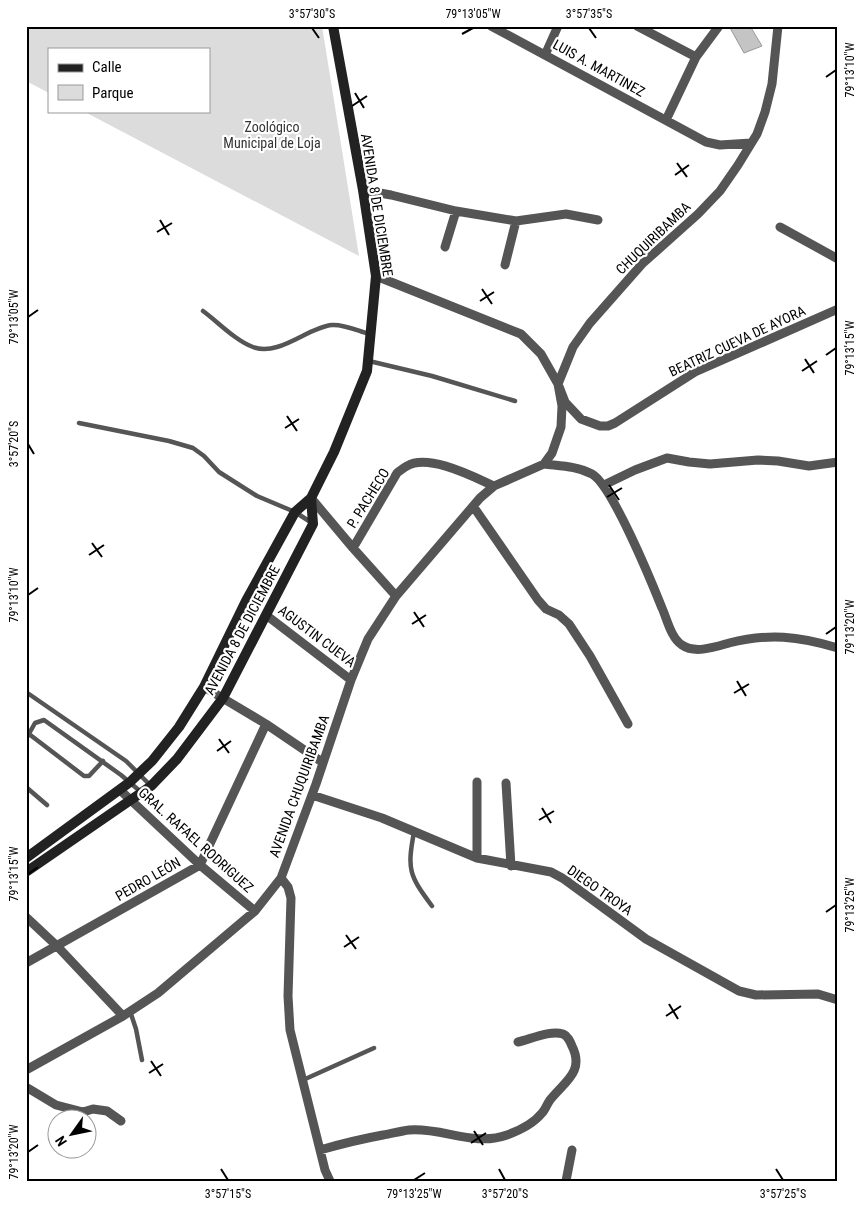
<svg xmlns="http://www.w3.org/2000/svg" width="864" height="1207" viewBox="0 0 864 1207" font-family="'Roboto Condensed',sans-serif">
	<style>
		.green { fill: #dcdcdc }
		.building { fill: #c4c4c4; stroke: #999 }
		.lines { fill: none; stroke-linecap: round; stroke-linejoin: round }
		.service { stroke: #555; stroke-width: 4.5 }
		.minor { stroke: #555; stroke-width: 9 }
		.secondary { stroke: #222; stroke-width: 10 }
		.ticks { fill: none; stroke: #000; stroke-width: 2 }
		.labels { text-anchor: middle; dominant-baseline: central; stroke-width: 4.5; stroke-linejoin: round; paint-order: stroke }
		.street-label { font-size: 14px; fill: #000; stroke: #fff }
		.park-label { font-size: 14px; fill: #333; stroke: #fff }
		.neatline { fill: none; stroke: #000; stroke-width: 2 }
		.ticks-label { font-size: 12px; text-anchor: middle; fill: #000 }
	</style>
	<rect width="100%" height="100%" fill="#fff"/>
	<path class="green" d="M26,26H322L359,256L83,111H209V49H49V93L26,81Z"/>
	<path class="building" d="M729,26H750L762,46L744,53Z"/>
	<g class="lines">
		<path class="service" d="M203,311C218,322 236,341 253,347C279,357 308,327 332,325C344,324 358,331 369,334
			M369,361L432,376L515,401
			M79,423L169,441L193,448L204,456L219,472L257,496L295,512L312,523
			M26,692L126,761L150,785
			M29,734L84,776H89L103,761
			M26,739L35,723L44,720L121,775L141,792
			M26,787L47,805
			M414,832C407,870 409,875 432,906
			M130,1011L136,1029L142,1060
			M303,1080L374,1048"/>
		<path class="minor" d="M491,26L706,142L720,145L751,143
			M637,26L696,57
			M545,55L558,26
			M666,120L696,57L719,26
			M363,190L391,195L456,211L516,221L566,214L598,220
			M780,227L838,259
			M445,247L456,211
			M505,265L516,221
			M376,276L521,334L541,354L558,384L565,402L581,419L600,426H608L615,423L695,372L838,309
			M544,464C560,466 577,466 592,474C612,485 652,583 662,608C667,619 671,638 682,645C695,654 715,647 729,643C769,633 798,636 838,648
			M604,485L635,470L667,458L689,462L710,464L758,460L778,461L809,466L838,462
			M311,498L353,548L396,596
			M473,506L538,600L546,609L559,615L569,624L590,656L628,724
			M353,548L397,473C400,471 403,468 407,466C428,453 474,477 494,486
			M266,615L351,680
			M204,687L266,724L322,762
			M506,783L511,866
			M120,790L200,865L255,911
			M312,795L382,818L477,858L551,872L564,879L646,939L739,991L756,995L818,994L838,1000
			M477,858V782
			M281,878L288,887L291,898L288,996L290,1030L325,1170L330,1181
			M26,917L57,946L123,1016
			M26,963L200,865L266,724
			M26,1070L123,1016L158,993L255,911L281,878L316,784L351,680L368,639L396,596L480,498L494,486L544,464L552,453L561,427L562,406L558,384L573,347L590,323L642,264L698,214L720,191L738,165L757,134L765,112L772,84L778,26
			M26,1087L56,1105L83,1112L93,1109L107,1111L121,1121
			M320,1150C341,1144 361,1139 383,1135C391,1134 400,1131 409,1130C442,1127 474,1147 507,1135C518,1131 534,1123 542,1113C545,1110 547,1104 550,1100C564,1082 585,1072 572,1046C570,1041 568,1036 563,1034C550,1030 531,1039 518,1042
			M566,1181L572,1150"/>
		<path class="secondary" d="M26,858L130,782L152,761L179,727L204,687L246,601L295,512L311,498L334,452L367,371L376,276L363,190L333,26
			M26,872L151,786L177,759L223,698L313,524L311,498"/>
	</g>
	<path class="ticks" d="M312,28L319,38M589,28L596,38M462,34L473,28M826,77L836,70M355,93L364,108M352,106L367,96M677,163L687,177M675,175L689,165M160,220L169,235M157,232L172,223M482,289L492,304M480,301L494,292M28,317L38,310M826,355L836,348M805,359L814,373M802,371L817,361M287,416L297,431M285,428L299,419M28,444L34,454M609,485L619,500M607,497L622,488M92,543L102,557M89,555L104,545M28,595L38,588M414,612L424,627M412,624L426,615M826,634L836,627M737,681L746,696M734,693L749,684M219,739L229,753M217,751L231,741M542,808L551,823M539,820L554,811M28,874L38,867M826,912L836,905M346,935L356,949M344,947L359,937M669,1004L678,1019M666,1016L681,1006M151,1061L161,1076M149,1073L163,1064M474,1131L483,1145M471,1143L486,1133M28,1152L38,1145M221,1169L228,1180M499,1169L505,1180M776,1169L783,1180M414,1180L425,1173"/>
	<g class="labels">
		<g class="street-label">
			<text transform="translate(599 68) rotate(29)">LUIS A. MARTINEZ</text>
			<text transform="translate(377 205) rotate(81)">AVENIDA 8 DE DICIEMBRE</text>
			<text transform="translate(653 238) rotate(-44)">CHUQUIRIBAMBA</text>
			<text transform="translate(737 341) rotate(-25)">BEATRIZ CUEVA DE AYORA</text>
			<text transform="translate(368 498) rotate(-58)">P. PACHECO</text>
			<text transform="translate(242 630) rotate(-62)">AVENIDA 8 DE DICIEMBRE</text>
			<text transform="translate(317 636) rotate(37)">AGUSTIN CUEVA</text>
			<text transform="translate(299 786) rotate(-70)">AVENIDA CHUQUIRIBAMBA</text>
			<text transform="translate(196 840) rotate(42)">GRAL. RAFAEL RODRIGUEZ</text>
			<text transform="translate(148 879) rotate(-30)">PEDRO LEÓN</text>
			<text transform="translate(600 890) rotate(35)">DIEGO TROYA</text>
		</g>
		<g class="park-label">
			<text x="272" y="127">Zoológico<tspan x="272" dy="16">Municipal de Loja</tspan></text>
		</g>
	</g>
	<rect width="864" height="1207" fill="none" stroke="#ffffff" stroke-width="55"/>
	<rect x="48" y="48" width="162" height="65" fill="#ffffff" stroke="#999999"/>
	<rect x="58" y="64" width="25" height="8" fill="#222222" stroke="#999999"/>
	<text x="92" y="72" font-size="15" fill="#000000">Calle</text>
	<rect x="58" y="85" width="25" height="15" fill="#dcdcdc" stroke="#999999"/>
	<text x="92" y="98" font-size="15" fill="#000000">Parque</text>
	<g transform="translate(72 1134) rotate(237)"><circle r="24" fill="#ffffff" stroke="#999999"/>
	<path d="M0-4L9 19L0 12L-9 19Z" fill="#000000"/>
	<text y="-8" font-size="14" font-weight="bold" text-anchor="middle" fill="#000000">N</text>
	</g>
	<rect x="28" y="28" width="808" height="1152" class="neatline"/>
	<g class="ticks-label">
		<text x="312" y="18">3°57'30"S</text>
		<text x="473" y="18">79°13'05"W</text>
		<text x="589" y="18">3°57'35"S</text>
		<text transform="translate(850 70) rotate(-90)" y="4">79°13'10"W</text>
		<text transform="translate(14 317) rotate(-90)" y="4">79°13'05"W</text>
		<text transform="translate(850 348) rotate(-90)" y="4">79°13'15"W</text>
		<text transform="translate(14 444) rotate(-90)" y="4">3°57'20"S</text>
		<text transform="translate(14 595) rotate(-90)" y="4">79°13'10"W</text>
		<text transform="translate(850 627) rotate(-90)" y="4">79°13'20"W</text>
		<text transform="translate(14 874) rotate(-90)" y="4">79°13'15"W</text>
		<text transform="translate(850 905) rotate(-90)" y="4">79°13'25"W</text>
		<text transform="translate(14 1152) rotate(-90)" y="4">79°13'20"W</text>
		<text x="228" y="1198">3°57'15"S</text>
		<text x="414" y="1198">79°13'25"W</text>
		<text x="505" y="1198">3°57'20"S</text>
		<text x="783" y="1198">3°57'25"S</text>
	</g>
</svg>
